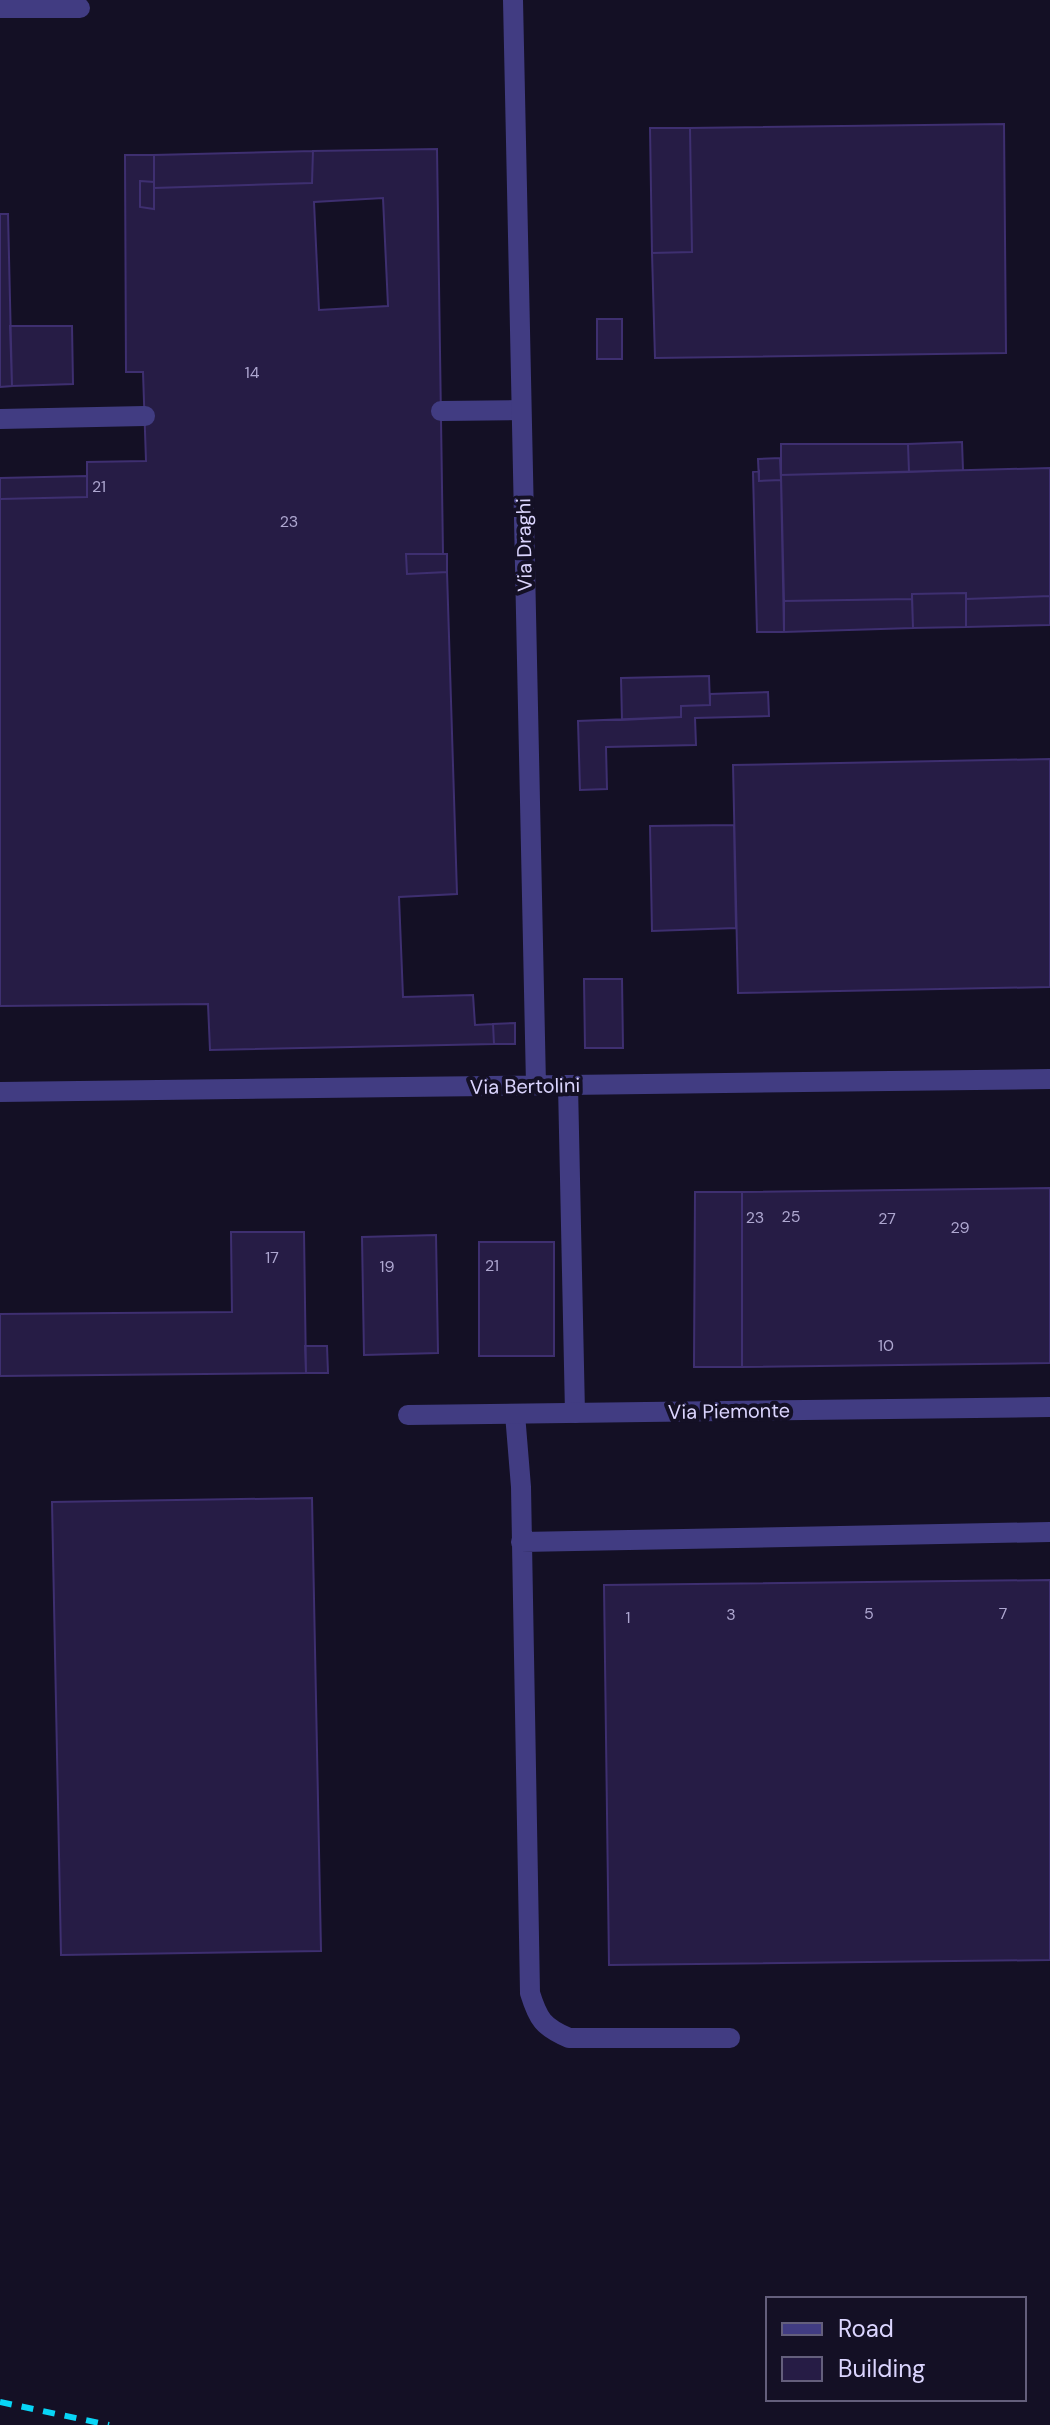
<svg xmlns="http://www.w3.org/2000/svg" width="1050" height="2425" viewBox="0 0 1050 2425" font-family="'DM Sans',sans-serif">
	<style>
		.building { fill: #261c45; stroke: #3e2f70; stroke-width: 2; fill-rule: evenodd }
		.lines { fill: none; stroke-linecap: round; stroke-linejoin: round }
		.lane { stroke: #413c82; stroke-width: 20 }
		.street { stroke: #413c82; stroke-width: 20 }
		.rail { stroke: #08d5f6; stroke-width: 6; stroke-dasharray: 12 10; stroke-linecap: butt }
		.labels { text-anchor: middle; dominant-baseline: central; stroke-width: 8; stroke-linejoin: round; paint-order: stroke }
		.number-label { font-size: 16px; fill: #aea7d0 }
		.street-label { font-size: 20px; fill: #dbd5fe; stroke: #141025 }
	</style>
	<rect width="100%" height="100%" fill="#141025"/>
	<path class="building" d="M1004,124L1006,353L655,358L652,253L692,252L690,128Z
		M650,128H690L692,252L652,253Z
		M437,149L443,554H406L407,574L447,572L457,894L399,897L403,997L473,995L475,1025L493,1024L494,1044L210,1050L208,1004L0,1006V499L87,497V462L146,461L143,372H126L125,155H154V182L140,181V207L154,209V188L312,183L313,151ZM383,198L388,306L319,310L314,202Z
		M313,151L312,183L154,188V155Z
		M140,181L154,182V209L140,207Z
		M0,214H8L12,386L0,387Z
		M597,319H622V359H597Z
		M10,326H72L73,384L12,386Z
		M962,442L963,470L909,472L908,444Z
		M781,444H908L909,472L781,475Z
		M780,458L781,480L759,481L758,459Z
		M1050,468V596L966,599V593L912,594V599L784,601L781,475Z
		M759,471V481L781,480L784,632H757L753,472Z
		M87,476V497L0,499V478Z
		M406,554H447V572L407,574Z
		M966,593V627L913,628L912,594Z
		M1050,596V625L966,627V599Z
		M912,599L913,628L784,632V601Z
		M709,676L710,705L681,706V717L622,720L621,678Z
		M768,692L769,716L695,718L696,745L606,747L607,789L580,790L578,721L681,717V706L710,705V694Z
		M1050,759V987L738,993L733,765Z
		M734,825L736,928L652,931L650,826Z
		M584,979H622L623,1048H585Z
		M515,1023V1044H494L493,1024Z
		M1050,1188V1363L742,1367V1192Z
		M695,1192H742V1367H694Z
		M231,1232H304L306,1373L0,1376V1314L232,1312Z
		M436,1235L438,1353L364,1355L362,1237Z
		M479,1242H554V1356H479Z
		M305,1346H327L328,1373H306Z
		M312,1498L321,1951L61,1955L52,1502Z
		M1050,1580V1960L609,1965L604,1585Z"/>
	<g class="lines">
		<path class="lane" d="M441,411L521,410
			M0,419L145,416
			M568,1085L575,1413
			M515,1414L521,1487L530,1993C538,2019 543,2027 569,2038H730
			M521,1542L1050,1532"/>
		<path class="street" d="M513,0L536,1085
			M0,8H80
			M0,1092L1050,1079
			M408,1415L1050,1407"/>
		<path class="rail" d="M0,2402L109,2425"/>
	</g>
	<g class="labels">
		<g class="number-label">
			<text x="252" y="372">14</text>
			<text x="99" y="486">21</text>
			<text x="289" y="521">23</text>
			<text x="791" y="1216">25</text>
			<text x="755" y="1217">23</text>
			<text x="887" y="1218">27</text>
			<text x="960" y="1227">29</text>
			<text x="272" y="1257">17</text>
			<text x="492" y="1265">21</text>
			<text x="387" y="1266">19</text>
			<text x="886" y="1345">10</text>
			<text x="869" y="1613">5</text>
			<text x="1003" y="1613">7</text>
			<text x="731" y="1614">3</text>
			<text x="628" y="1617">1</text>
		</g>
		<g class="street-label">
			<text transform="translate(524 545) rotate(-91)">Via Draghi</text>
			<text transform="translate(525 1086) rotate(-1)">Via Bertolini</text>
			<text transform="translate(729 1411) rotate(-1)">Via Piemonte</text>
		</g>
	</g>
	<rect x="766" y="2297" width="260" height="104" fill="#141025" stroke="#645f7c" stroke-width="2"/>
	<rect x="782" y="2323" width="40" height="12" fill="#413c82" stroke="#645f7c" stroke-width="2"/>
	<text x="838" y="2337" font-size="24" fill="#dbd5fe">Road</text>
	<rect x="782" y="2357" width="40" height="24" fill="#261c45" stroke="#645f7c" stroke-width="2"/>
	<text x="838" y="2377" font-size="24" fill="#dbd5fe">Building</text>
</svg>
